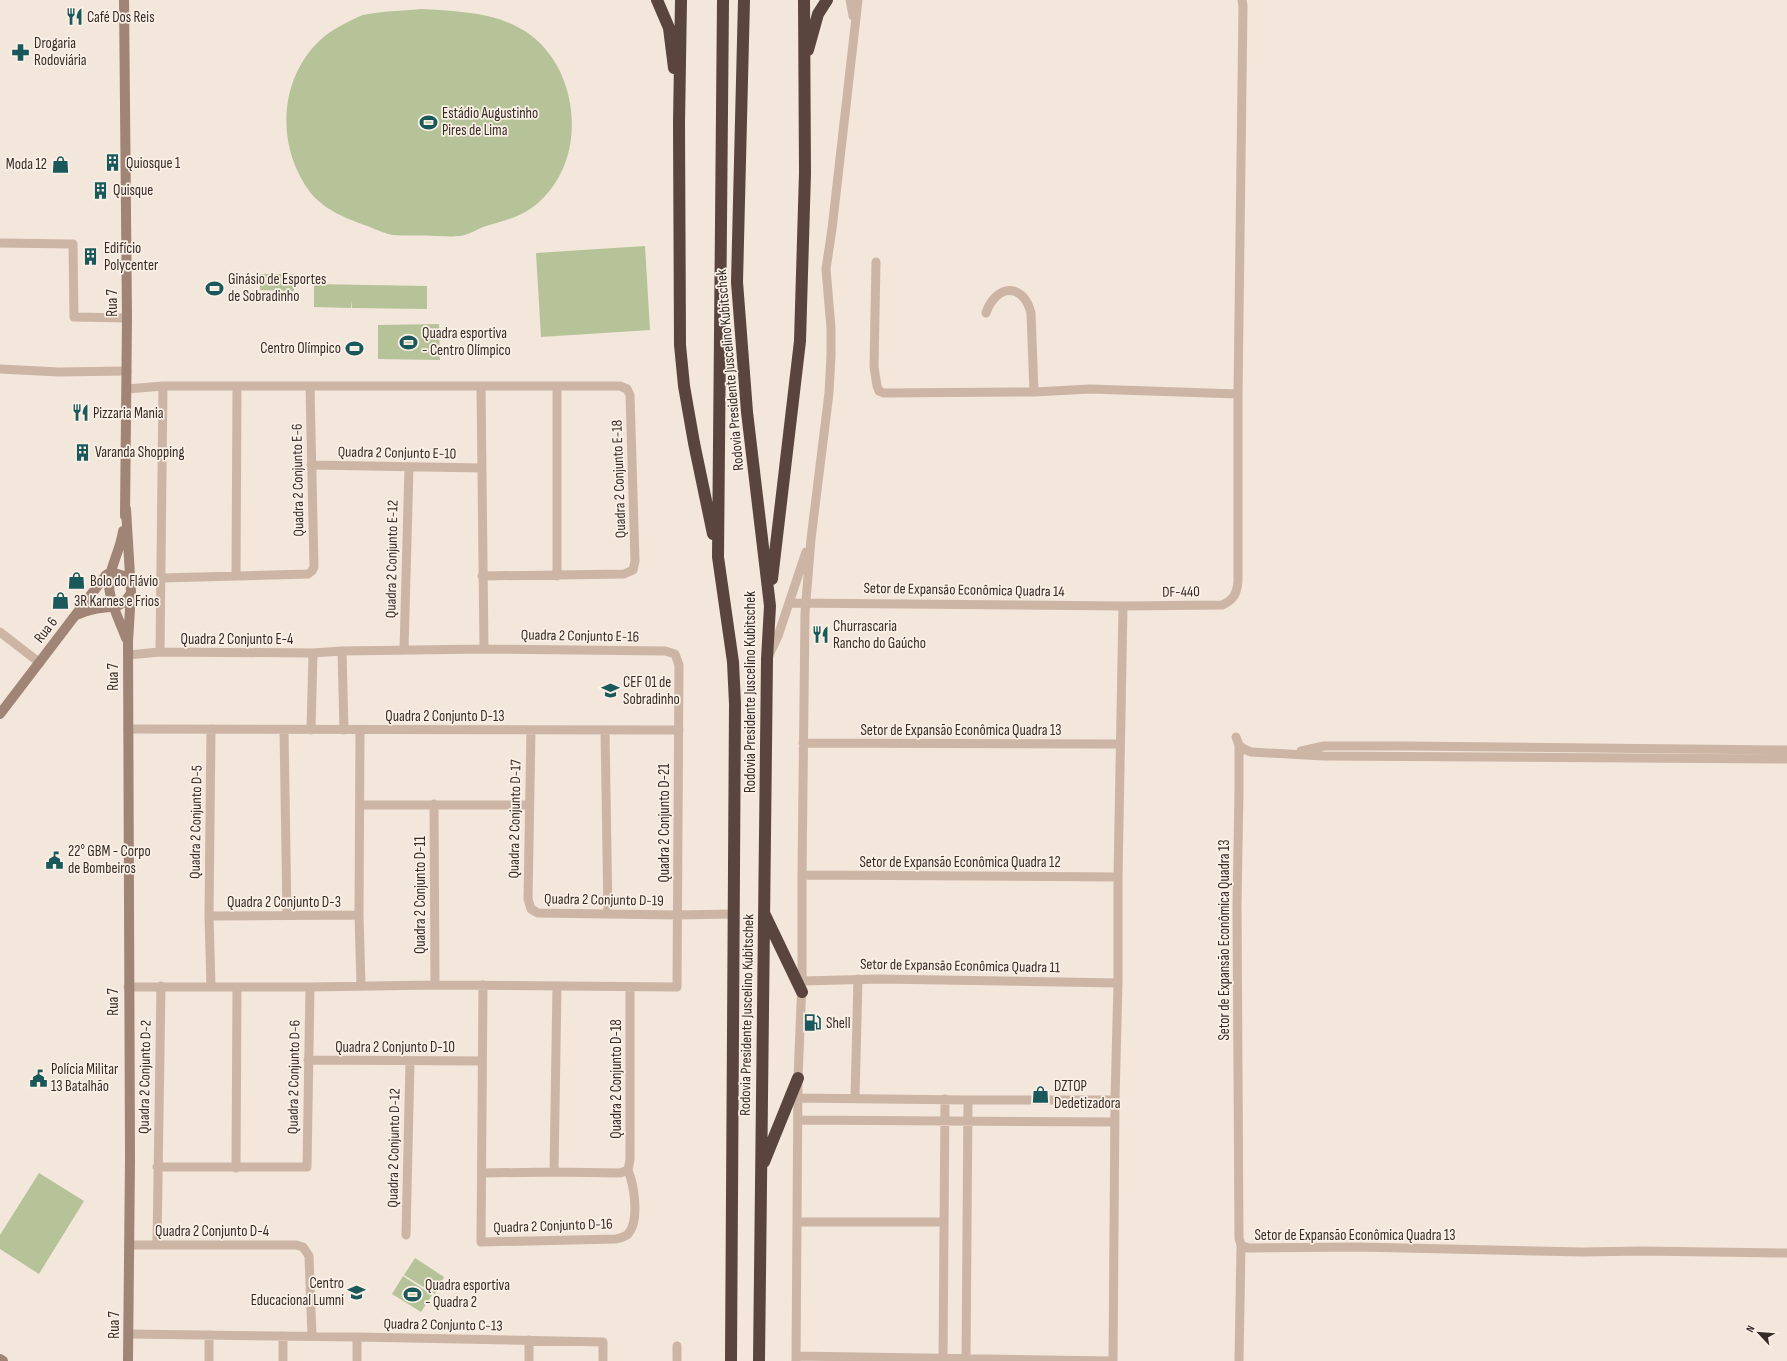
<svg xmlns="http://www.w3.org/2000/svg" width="1787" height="1361" viewBox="0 0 1787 1361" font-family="'Sofia Sans Condensed',sans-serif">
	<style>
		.green { fill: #b6c399 }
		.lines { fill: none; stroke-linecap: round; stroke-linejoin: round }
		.street { stroke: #ccb5a5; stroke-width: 9 }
		.secondary { stroke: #a08476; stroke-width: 10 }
		.highway { stroke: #59453d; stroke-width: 12 }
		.labels { text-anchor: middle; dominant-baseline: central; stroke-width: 3.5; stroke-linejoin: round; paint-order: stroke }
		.poi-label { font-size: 15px; fill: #372b27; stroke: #faf0e6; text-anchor: start }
		.street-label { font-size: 15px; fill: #372b27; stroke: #faf0e6 }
	</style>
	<rect width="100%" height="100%" fill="#f3e6da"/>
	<path class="green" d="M421,9C456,11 495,12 525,31C578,65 588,151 545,196C526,217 508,219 483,227C476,230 468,235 460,236C452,237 443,236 435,236C421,235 407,236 393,235C386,234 377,230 370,227C348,219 325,211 310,192C269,138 282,54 344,24C350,21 357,17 363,15C381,11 402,11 421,9Z
		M645,246L650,330L541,337L536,253Z
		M260,274H294V291L260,290Z
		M314,284L427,286V309L352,308L351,301V308L314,307Z
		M439,324L440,360L378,359V325Z
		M39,1173L84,1201L39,1274L0,1249V1235Z
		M415,1258L444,1277L435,1294L404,1275Z
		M403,1276L432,1295L421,1312L392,1294Z"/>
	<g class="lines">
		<path class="street" d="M850,0L853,16
			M0,243L73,244L74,317L127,318
			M876,262L874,367L877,386L879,391L884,393L1034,392L1090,389L1238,394
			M986,313C996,284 1023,282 1031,313L1034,392
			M0,369L59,372L127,371
			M481,387L484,649
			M127,389L163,386H620L627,389L630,395L635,561L633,570L624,574L482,576
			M311,465L482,468
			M236,575L237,386
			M557,576V387
			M162,578L308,574L312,571L314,567L310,387
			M789,603L1123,606L1222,605C1234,600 1237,593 1238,581V394L1243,6L1242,0
			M0,632L40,663
			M404,650L409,467
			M342,651L344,730
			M160,652L163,386
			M128,655L160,652L313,653L342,651L484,649L665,651L675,654L679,665L677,987L435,985L310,987H128
			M769,655L778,636L806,552
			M128,729L679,730
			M284,730L287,915
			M311,730L313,653
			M360,730L359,915L361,986
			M531,730L528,899L531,909L538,913L677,915L733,914
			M605,730L608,914
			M1236,737L1239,745V791L1237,906L1239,1238L1241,1245L1248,1248L1359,1247L1583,1252L1642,1251L1787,1253
			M803,743L1119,744
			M1239,745L1244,749L1251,752L1324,756L1787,759
			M1301,751L1324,746H1407L1787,750
			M434,804L435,985
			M361,805H529
			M802,875L1118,877
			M209,916L359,915
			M802,981L880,979L1118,983
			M483,985L481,1242L616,1239C620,1238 625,1237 628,1234C640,1221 634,1185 628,1170
			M211,987L209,916L211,729
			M308,1060L482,1061
			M798,1098L968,1100H1115
			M855,1098L858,979
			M798,1120L1115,1122
			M157,1167H307L310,987
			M236,1168L237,987
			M628,1170L630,1160V987
			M554,1172L557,986
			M482,1173L554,1172L620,1173L628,1170
			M797,1222H944
			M406,1235L410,1061
			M129,1245H296L303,1247L309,1256L312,1336
			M157,1245L161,986
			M129,1334L357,1337L603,1342V1361
			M796,1356L1110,1361
			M209,1361V1335
			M283,1361V1336
			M357,1361V1337
			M529,1361V1340
			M677,1361V1346
			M796,1361L798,1078L802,981V875L805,613L811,539L829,393L831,356V328L826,269L832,229L858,0
			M943,1361L945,1099
			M966,1361L968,1100
			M1113,1361L1115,1100L1118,983V877L1123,606
			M1239,1361L1241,1245"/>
		<path class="secondary" d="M124,0L127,318L125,516
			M126,509L131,592L128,642L130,1159L128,1361
			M123,531C121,547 113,561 110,576C105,594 120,621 126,638
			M76,615C82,613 88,610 95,609C112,605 120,611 131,593
			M0,714L106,575L111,572L124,576L131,582
			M0,1359L3,1361"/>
		<path class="highway" d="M657,0L669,28L674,68
			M681,0L679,123L680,345L684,386L694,443L713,534
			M723,0L718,557L733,662L735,704L731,1361
			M744,0L737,282L747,412L770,606L767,659L759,1361
			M808,50L818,14L827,0
			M772,579L800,341L805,173L804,0
			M765,915L802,992
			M764,1162L798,1078"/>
	</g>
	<defs>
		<symbol id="restaurant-bare" viewBox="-9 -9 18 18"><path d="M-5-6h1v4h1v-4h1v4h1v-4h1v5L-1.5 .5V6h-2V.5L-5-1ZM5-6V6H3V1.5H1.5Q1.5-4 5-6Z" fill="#1a595b" stroke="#faf0e6" stroke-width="2.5" paint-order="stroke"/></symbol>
		<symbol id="pharmacy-bare" viewBox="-9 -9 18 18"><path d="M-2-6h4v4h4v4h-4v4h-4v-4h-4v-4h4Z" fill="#1a595b" stroke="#faf0e6" stroke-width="2.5" paint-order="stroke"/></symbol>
		<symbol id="stadium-bare" viewBox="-9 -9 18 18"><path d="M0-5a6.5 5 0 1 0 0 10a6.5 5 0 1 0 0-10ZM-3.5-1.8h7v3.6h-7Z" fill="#1a595b" stroke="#faf0e6" stroke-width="2.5" paint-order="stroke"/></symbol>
		<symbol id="building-bare" viewBox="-9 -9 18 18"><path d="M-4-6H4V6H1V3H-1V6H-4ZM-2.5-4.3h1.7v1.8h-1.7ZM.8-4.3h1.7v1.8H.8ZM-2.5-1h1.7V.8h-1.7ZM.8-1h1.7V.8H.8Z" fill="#1a595b" stroke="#faf0e6" stroke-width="2.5" paint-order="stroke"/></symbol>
		<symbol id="shop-bare" viewBox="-9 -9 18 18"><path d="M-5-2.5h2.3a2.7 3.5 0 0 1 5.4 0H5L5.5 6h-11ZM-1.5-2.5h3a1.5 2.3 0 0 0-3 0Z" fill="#1a595b" stroke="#faf0e6" stroke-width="2.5" paint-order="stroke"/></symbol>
		<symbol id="school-bare" viewBox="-9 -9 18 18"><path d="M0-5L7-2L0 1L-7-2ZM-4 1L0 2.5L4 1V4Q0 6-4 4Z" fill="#1a595b" stroke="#faf0e6" stroke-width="2.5" paint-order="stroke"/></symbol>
		<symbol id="civic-bare" viewBox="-9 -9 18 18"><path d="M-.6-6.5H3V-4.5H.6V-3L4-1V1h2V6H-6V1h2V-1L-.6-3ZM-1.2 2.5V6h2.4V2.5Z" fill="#1a595b" stroke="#faf0e6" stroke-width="2.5" paint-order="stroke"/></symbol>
		<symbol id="fuel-bare" viewBox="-9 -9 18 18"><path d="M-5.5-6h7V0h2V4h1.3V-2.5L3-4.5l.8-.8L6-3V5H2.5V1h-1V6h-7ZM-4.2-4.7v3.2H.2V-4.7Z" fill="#1a595b" stroke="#faf0e6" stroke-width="2.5" paint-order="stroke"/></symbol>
	</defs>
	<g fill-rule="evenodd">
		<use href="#restaurant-bare" x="62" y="4" width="25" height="25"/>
		<use href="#pharmacy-bare" x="8" y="40" width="25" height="25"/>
		<use href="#stadium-bare" x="416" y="110" width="25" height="25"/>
		<use href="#building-bare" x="100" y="150" width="25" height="25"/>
		<use href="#shop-bare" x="48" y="152" width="25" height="25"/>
		<use href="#building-bare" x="88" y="178" width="25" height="25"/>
		<use href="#building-bare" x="78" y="244" width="25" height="25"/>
		<use href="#stadium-bare" x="202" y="276" width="25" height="25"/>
		<use href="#stadium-bare" x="396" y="330" width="25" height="25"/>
		<use href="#stadium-bare" x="342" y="336" width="25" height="25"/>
		<use href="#restaurant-bare" x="68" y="400" width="25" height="25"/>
		<use href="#building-bare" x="70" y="440" width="25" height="25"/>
		<use href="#shop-bare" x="64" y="568" width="25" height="25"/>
		<use href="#shop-bare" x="48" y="588" width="25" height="25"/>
		<use href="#restaurant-bare" x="808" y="622" width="25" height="25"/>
		<use href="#school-bare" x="598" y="678" width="25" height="25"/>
		<use href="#civic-bare" x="42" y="848" width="25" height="25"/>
		<use href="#fuel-bare" x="800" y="1010" width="25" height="25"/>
		<use href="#civic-bare" x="26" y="1066" width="25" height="25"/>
		<use href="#shop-bare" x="1028" y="1082" width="25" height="25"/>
		<use href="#school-bare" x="344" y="1280" width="25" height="25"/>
		<use href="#stadium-bare" x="400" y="1282" width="25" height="25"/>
	</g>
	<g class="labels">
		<g class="poi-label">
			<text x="87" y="17">Café Dos Reis</text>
			<text x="34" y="43">Drogaria<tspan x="34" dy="17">Rodoviária</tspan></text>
			<text x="442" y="113">Estádio Augustinho<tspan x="442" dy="17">Pires de Lima</tspan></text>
			<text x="126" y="163">Quiosque 1</text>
			<text x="47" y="164" text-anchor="end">Moda 12</text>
			<text x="113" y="190">Quisque</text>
			<text x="104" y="248">Edifício<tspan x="104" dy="17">Polycenter</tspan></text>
			<text x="228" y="279">Ginásio de Esportes<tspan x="228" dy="17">de Sobradinho</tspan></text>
			<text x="422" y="333">Quadra esportiva<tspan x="422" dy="17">- Centro Olímpico</tspan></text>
			<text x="341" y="348" text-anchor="end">Centro Olímpico</text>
			<text x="93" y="413">Pizzaria Mania</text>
			<text x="95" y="452">Varanda Shopping</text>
			<text x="90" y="581">Bolo do Flávio</text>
			<text x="74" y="601">3R Karnes e Frios</text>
			<text x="833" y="626">Churrascaria<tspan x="833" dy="17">Rancho do Gaúcho</tspan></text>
			<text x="623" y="682">CEF 01 de<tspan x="623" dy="17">Sobradinho</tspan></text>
			<text x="68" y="851">22° GBM - Corpo<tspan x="68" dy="17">de Bombeiros</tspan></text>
			<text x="826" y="1023">Shell</text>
			<text x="51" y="1069">Polícia Militar<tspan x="51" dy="17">13 Batalhão</tspan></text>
			<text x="1054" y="1086">DZTOP<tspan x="1054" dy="17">Dedetizadora</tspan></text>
			<text x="344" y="1283" text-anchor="end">Centro<tspan x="344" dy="17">Educacional Lumni</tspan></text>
			<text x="425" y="1285">Quadra esportiva<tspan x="425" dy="17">- Quadra 2</tspan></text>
		</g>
		<g class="street-label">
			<text transform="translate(112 303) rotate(-90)">Rua 7</text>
			<text transform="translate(730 370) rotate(-95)">Rodovia Presidente Juscelino Kubitschek</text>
			<text transform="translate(397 453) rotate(1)">Quadra 2 Conjunto E-10</text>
			<text transform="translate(619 479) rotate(-92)">Quadra 2 Conjunto E-18</text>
			<text transform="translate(298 480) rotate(-91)">Quadra 2 Conjunto E-6</text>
			<text transform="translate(392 559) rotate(-89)">Quadra 2 Conjunto E-12</text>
			<text transform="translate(964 590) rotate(1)">Setor de Expansão Econômica Quadra 14</text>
			<text transform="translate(1181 592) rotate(-1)">DF-440</text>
			<text transform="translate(46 630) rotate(-52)">Rua 6</text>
			<text transform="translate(580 636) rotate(1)">Quadra 2 Conjunto E-16</text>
			<text x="237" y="639">Quadra 2 Conjunto E-4</text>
			<text transform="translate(113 677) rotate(-90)">Rua 7</text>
			<text transform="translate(750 692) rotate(-90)">Rodovia Presidente Juscelino Kubitschek</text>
			<text x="445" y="716">Quadra 2 Conjunto D-13</text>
			<text x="961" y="730">Setor de Expansão Econômica Quadra 13</text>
			<text transform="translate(515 819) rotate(-89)">Quadra 2 Conjunto D-17</text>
			<text transform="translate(196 822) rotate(-89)">Quadra 2 Conjunto D-5</text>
			<text transform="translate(664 823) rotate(-90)">Quadra 2 Conjunto D-21</text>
			<text x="960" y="862">Setor de Expansão Econômica Quadra 12</text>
			<text transform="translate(420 895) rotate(-90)">Quadra 2 Conjunto D-11</text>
			<text transform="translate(604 900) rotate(1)">Quadra 2 Conjunto D-19</text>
			<text x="284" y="902">Quadra 2 Conjunto D-3</text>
			<text transform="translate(1224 940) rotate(-90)">Setor de Expansão Econômica Quadra 13</text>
			<text transform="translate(960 966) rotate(1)">Setor de Expansão Econômica Quadra 11</text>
			<text transform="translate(113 1002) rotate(-90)">Rua 7</text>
			<text transform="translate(747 1015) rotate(-89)">Rodovia Presidente Juscelino Kubitschek</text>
			<text x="395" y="1047">Quadra 2 Conjunto D-10</text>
			<text transform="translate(145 1077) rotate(-89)">Quadra 2 Conjunto D-2</text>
			<text transform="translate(294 1077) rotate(-89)">Quadra 2 Conjunto D-6</text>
			<text transform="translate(616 1079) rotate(-90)">Quadra 2 Conjunto D-18</text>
			<text transform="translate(394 1148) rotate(-89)">Quadra 2 Conjunto D-12</text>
			<text transform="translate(553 1226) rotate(-2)">Quadra 2 Conjunto D-16</text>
			<text x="212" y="1231">Quadra 2 Conjunto D-4</text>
			<text x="1355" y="1235">Setor de Expansão Econômica Quadra 13</text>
			<text transform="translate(114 1325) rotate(-90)">Rua 7</text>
			<text transform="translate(443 1325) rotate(1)">Quadra 2 Conjunto C-13</text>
		</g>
	</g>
	<g transform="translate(1759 1333) rotate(296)" stroke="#faf0e6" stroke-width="3" paint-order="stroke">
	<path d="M0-3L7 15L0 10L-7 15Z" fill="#372b27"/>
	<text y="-6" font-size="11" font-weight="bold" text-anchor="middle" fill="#372b27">N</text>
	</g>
</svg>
